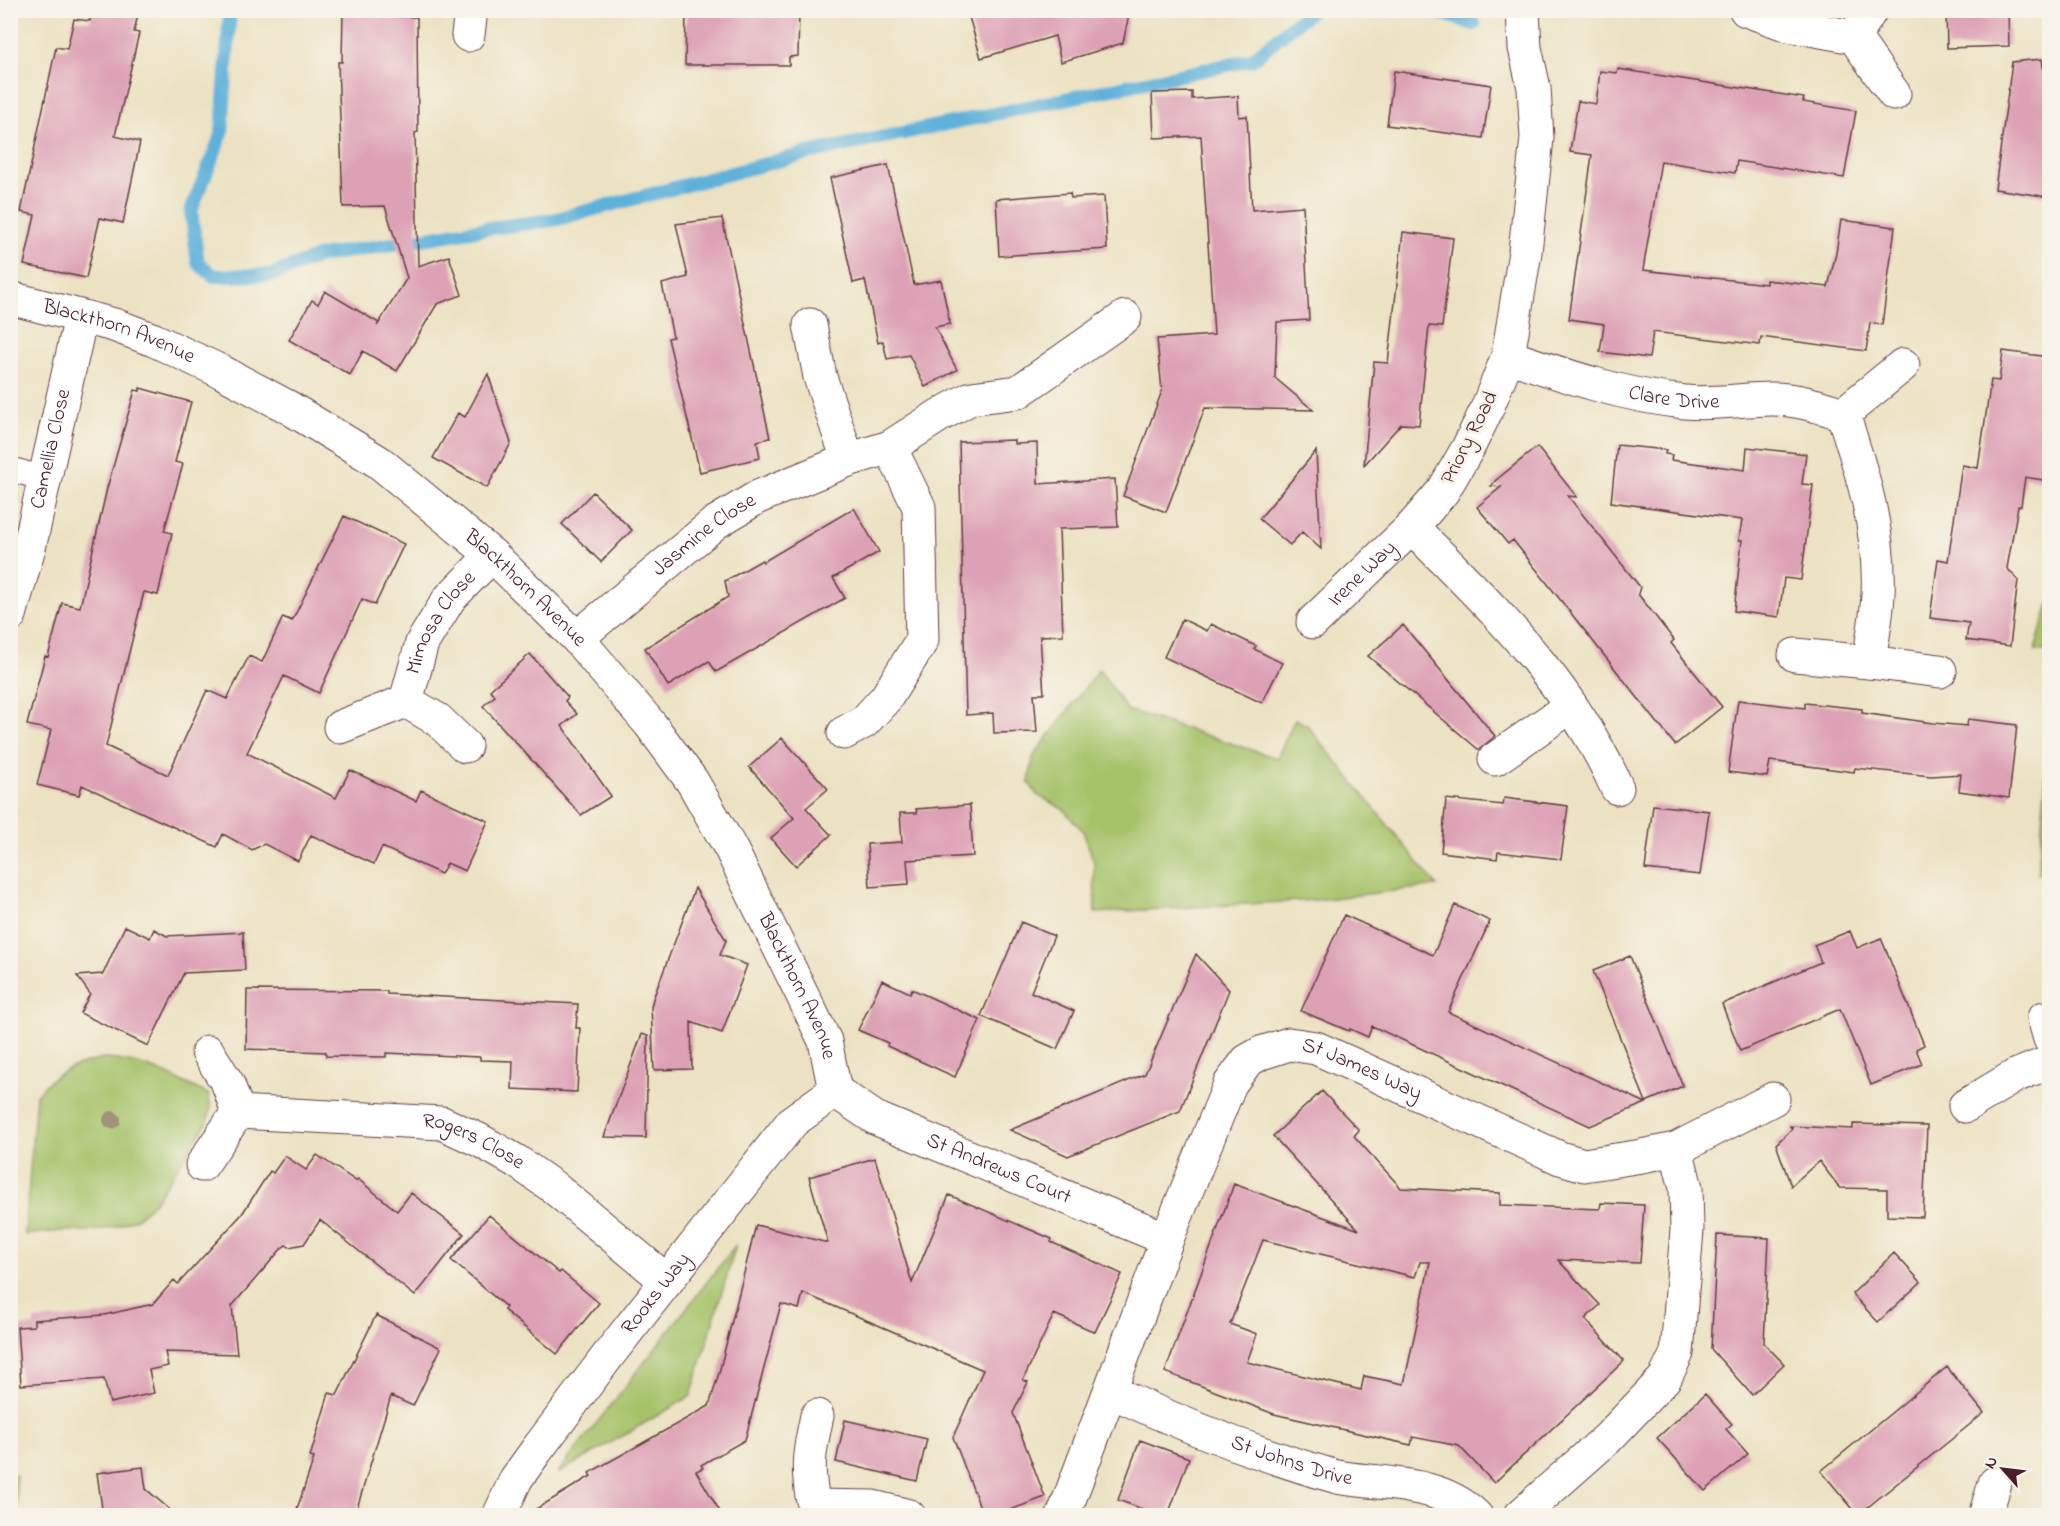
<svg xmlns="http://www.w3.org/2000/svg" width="2060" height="1526" viewBox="0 0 2060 1526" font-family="'Indie Flower',sans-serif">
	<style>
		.green { fill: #a5c269; stroke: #78704a; stroke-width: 1.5 }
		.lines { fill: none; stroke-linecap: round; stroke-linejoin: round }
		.stream { stroke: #5fb1da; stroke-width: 14 }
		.building { fill: #dda1b5; fill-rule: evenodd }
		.lane-casing { stroke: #623c42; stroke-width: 26 }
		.street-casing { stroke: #623c42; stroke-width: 35 }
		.lane { stroke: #fff; stroke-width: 24 }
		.street { stroke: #fff; stroke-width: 33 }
		.tree { fill: #a2927a }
		.labels { text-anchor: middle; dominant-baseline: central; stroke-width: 6; stroke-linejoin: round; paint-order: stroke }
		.street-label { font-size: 21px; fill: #4a1f2b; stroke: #f7f3e8 }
	</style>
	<rect width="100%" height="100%" fill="#f7f3e8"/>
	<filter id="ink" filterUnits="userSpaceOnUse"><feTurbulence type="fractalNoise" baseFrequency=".0167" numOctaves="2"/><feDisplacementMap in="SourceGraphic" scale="12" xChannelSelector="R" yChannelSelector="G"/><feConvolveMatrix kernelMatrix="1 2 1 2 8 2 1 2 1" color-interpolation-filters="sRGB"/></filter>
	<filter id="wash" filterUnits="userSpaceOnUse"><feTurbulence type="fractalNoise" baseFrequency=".008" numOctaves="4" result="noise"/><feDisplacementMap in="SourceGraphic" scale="24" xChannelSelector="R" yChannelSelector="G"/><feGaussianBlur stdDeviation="1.35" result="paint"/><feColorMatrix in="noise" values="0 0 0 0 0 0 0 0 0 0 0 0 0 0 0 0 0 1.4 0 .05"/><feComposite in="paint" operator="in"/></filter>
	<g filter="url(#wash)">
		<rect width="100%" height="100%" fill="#ece2c3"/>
		<path class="green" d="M2049,603V652L2035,650L2048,606Z
			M1099,669L1127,710L1277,758L1295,719L1307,725L1437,886L1316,900L1095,913L1094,862L1083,831L1063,809L1037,795L1029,782L1033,757Z
			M2049,755V871L2038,874L2047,763Z
			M104,1059C144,1060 173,1078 208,1094L211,1108L207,1123L155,1201L137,1218L117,1226L94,1231H61L25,1235L36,1095C54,1072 76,1064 104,1059Z
			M736,1245L691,1396L557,1474Z
			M11,1475H16L17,1515H11Z"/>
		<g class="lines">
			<path class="stream" d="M230,10L222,133L191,211L198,263L214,276L272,275L320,256L482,229L553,220L808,153L1251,60L1312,10
				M1432,10L1474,24
				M2049,65H2050"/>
		</g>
		<g id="blocks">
			<path class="building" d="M92,10H139L134,32L139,33L115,136L140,142L123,223L100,218L86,278L24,265L35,215L21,212L56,47L67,49L74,19L90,21Z
				M343,10H386L385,16L417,17L418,132L415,133L418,266L449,256L462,295L437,304L397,371L363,351L350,375L289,340L312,300L318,304L325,291L379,323L377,326L407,278L385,206L343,207L338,62H342Z
				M686,10H799L798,56L789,57V65H685Z
				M967,10H1130L1123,43L1061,62L1055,36L981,58Z
				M1946,10H2008L2009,46L1947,48Z
				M2042,59L2045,81H2049V197L1995,189L2012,62Z
				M1618,69L1804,98L1803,102L1856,111L1844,178L1737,161L1735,173L1661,161L1643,270L1766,284V280L1828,287L1836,253L1841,220L1895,227L1882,325L1870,323L1866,351L1761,337L1760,345L1653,332L1649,358L1600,352L1604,324L1569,319L1592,155L1570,152L1578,101L1596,104L1600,71L1617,73Z
				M1394,71L1491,85L1483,138L1387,125Z
				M1192,92V99L1238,96L1239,117L1247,116L1252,210L1303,206L1309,320L1277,322L1275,378L1313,410L1205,408L1166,512L1123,496L1162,391L1157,339L1214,335L1201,136L1154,138L1152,93Z
				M888,165L914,285L941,280L950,324L935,327L957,370L925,387L909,355L887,359L883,341L878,343L865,280L853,283L830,178Z
				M1070,193L1071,198L1104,196L1107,249L999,256L996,199Z
				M722,218L770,438L757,441L760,458L700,472L668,338L673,337L662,284L688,277L676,224Z
				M1403,232L1453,238L1442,327L1429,326L1419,425L1401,424L1364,465L1374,362L1388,363Z
				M2003,351L2049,357V481L2025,477L2021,506H2018L2007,568L2018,580L2010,646L1966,640L1969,623L1930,618L1938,559L1948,561L1962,465L1978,468L1991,380L1999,381Z
				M488,374L511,443L487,488L433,458L458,413L465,417Z
				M140,388L191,402L175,462L183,464L164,531L172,533L158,595L144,592L106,746L168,775L207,690L227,699L249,656L262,662L283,617L292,621L344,516L404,544L375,605L362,599L319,693L284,676L247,753L336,798L350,770L416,801L421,790L488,821L465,871L447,863L441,874L382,847L374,864L311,835L298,861L264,844L252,850L223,834L217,847L82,785L79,795L37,785L51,730L27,725L45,656L48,657L62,603L80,607L107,488L135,390L140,391Z
				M1014,440V444L1037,443L1038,484L1115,479L1118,527L1059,529L1063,635L1040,636L1044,694H1034L1037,732L994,733L993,713L966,715L959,442Z
				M1617,445L1666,450L1665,454L1672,455L1671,460L1745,470L1747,447L1806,454L1802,484L1813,485L1801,580L1784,578L1779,617L1734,611L1742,540H1739L1742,520L1611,502Z
				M1537,447L1577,497L1568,496L1640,587L1638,594L1674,640L1671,643L1722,707L1675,745L1513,540L1508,544L1477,507L1501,487L1491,486L1496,480Z
				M1316,451L1321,549L1302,532L1290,545L1259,519Z
				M593,492L632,530L601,562L562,524Z
				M854,508L879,552L833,578L845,598L716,672L709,661L668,686L645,648L728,597L725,581L762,560L763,562Z
				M1182,619L1207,631L1211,624L1256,646L1254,649L1282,663L1262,703L1164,657Z
				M1403,625L1495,736L1479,750L1368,656Z
				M530,654L568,697L565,701L577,714L562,726L611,796L581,815L483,706L495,696L490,690Z
				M1738,700L1805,708V703L1834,706L1862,709V713L1933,723L1967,726L1968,719L2017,725L2009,798L1959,791L1961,774L1931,776L1855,768L1854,772L1770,761L1767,777L1728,772Z
				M782,738L828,789L806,808L831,835L796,866L771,838L794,818L749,767Z
				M1504,798L1568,806L1561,859L1498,852L1497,859L1441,852L1446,799L1503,805Z
				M970,805L973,856L907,860L909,884L870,887L867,844L902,842L900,813H917L916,809Z
				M1653,805L1709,811L1700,875L1645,869Z
				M695,888L726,940L720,955L747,965L722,1033L691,1022L692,1069L654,1070L651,1007L653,999Z
				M1455,905L1490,921L1448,1012L1646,1103L1590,1126L1372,1026L1368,1037L1350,1029L1349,1031L1301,1011L1344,915L1433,955Z
				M1021,922L1054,936L1031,992L1074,1011L1057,1049L981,1016Z
				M125,926L150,938L154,929L167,936L243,932L245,970L184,973L148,1046L80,1013L90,994L77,976L103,974Z
				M1850,931L1857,948L1881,938L1924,1045L1916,1049L1922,1064L1871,1085L1840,1009L1740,1051L1722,1004L1821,962L1814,945Z
				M1196,954L1229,990L1180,1111L1068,1156L1010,1130L1145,1074Z
				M1630,956L1683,1086L1646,1102L1593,971Z
				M882,980L910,993L912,989L980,1020L955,1077L887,1046L888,1043L858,1030Z
				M247,990L387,991V994L578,1004L576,1028H580L577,1092L512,1089L513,1061L480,1060V1057L386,1053V1057L326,1056V1052L246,1049Z
				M642,1034L648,1036L646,1138L604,1137Z
				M1322,1091L1359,1130L1354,1136L1401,1188L1500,1193V1205L1600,1209L1601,1203L1644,1205L1640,1263L1558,1260L1600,1305L1585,1319L1624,1361L1494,1483L1459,1446L1413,1437L1411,1445L1274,1414L1165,1372L1234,1184L1359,1230L1273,1136ZM1263,1240L1415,1277L1420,1262H1430L1404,1384L1364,1376L1361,1390L1247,1362L1257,1334L1230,1324Z
				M1853,1124L1927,1126L1923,1217L1887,1216V1189L1840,1188L1819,1161L1791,1186L1776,1144L1792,1129L1790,1126L1853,1129Z
				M317,1155L356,1181L358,1179L397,1211L411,1193L464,1234L415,1296L320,1220L304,1244L289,1247L286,1245L282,1248L232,1306L237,1354L165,1352L168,1366L149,1370L154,1393L110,1403L104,1379L21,1385L17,1327L34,1326V1320L104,1315L153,1304L174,1280L178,1284L242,1214L270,1171L273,1173L285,1156L306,1170Z
				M875,1158L912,1283L949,1195L1052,1239L1051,1242L1122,1274L1095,1332L1054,1314L1023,1380L1028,1382L1013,1413L1045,1497L997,1515H983L953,1437L983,1370L803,1293L799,1309L781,1304L745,1440L701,1465L703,1468L696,1471L722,1515H526L591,1476L589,1473L709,1406L719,1373L756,1225L828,1243L809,1177Z
				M489,1215L559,1273L561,1271L599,1303L557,1354L504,1310L506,1307L451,1260Z
				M1717,1235L1769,1238L1764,1343L1784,1364L1752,1395L1711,1349Z
				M1894,1253L1921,1282L1878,1322L1852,1294Z
				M376,1315L441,1348L413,1406L391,1396L355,1515H295L314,1458L310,1457L329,1393L337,1395Z
				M1947,1367L1984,1413L1858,1515L1821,1471Z
				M1705,1394L1732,1424L1726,1429L1748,1454L1705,1491L1657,1438Z
				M845,1420L927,1439L917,1481L836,1462Z
				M1140,1440L1189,1458L1168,1515H1159L1118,1500Z
				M143,1467L146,1489L176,1515H103L97,1473Z"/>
		</g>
	</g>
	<g filter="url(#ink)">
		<use href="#blocks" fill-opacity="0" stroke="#623c42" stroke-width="1.5"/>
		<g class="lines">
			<defs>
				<path id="lane" d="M10,469L45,479"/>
				<g id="street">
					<path d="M1523,10L1525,48L1534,88L1537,138L1525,252L1508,356L1486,411L1468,448L1443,491L1412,527C1492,608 1570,681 1617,788"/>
					<path d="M1746,10L1788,25L1854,37L1894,94"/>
					<path d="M468,35L471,10"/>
					<path d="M1854,37L1871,10"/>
					<path id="s1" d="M10,298L114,325L154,340L222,372L288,407L379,462L492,555L577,638L650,724L692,781L731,849L825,1041L835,1091"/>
					<path d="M810,325L820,377L848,460"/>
					<path id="s2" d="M1508,356C1566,376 1624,396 1685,402C1714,405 1743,399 1772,399C1797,399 1819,406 1843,414C1862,472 1881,532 1878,594C1877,617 1872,640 1869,662L1940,671"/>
					<path d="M1843,414L1903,365"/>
					<path id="s3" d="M10,615L30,544L81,317"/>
					<path id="s4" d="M1313,622L1412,527"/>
					<path id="s5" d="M577,638L715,523L758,497L848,460L890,447L940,415L971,398L1018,392L1125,317"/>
					<path d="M1795,655L1869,662"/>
					<path id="s6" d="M406,701L422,643L449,599L492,555"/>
					<path d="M340,727L406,701L438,720L465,746"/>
					<path d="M844,733L864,722L886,698L922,640L919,507L890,447"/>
					<path d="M1495,759L1571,706"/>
					<path d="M2044,1018L2050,1039"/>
					<path id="s7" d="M835,1091L875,1118L1167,1239"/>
					<path d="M1965,1106L2015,1076L2050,1062"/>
					<path id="s8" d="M238,1112L442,1123L479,1140L516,1161L552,1186L667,1281"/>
					<path d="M202,1165L238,1112L228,1084L208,1052"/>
					<path id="s9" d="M1110,1391C1180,1424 1263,1456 1337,1477C1348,1479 1359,1480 1369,1481C1407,1485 1447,1488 1476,1516"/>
					<path d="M817,1416C809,1452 806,1469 814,1506L873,1507L909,1516"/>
					<path id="s10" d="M499,1516L516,1479L536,1451L610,1353L747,1179L793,1121L835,1091"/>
					<path id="s11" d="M1063,1516L1167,1239L1230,1084L1247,1061L1261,1053L1289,1044L1316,1048L1560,1158L1584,1165L1642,1156L1676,1149L1773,1099"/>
					<path d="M1520,1516L1608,1438L1665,1378L1677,1353L1687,1230L1686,1188L1676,1149"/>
					<path d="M1985,1516L1995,1483"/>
				</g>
			</defs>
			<use href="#lane" class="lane-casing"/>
			<use href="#street" class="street-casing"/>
			<use href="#lane" class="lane"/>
			<use href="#street" class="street"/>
		</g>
		<circle class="tree" cx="112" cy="1120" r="9"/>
	</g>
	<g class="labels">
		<g class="street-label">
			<text stroke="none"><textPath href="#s1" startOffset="114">Blackthorn Avenue</textPath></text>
			<text stroke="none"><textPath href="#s2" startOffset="172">Clare Drive</textPath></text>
			<text transform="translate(1470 438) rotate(-63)">Priory Road</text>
			<text stroke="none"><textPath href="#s3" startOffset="171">Camellia Close</textPath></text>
			<text stroke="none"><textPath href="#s5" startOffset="164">Jasmine Close</textPath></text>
			<text stroke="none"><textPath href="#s4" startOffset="69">Irene Way</textPath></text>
			<text stroke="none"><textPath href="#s1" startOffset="600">Blackthorn Avenue</textPath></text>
			<text stroke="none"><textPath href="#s6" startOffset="87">Mimosa Close</textPath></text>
			<text stroke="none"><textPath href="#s1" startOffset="1086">Blackthorn Avenue</textPath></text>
			<text stroke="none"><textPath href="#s11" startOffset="615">St James Way</textPath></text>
			<text stroke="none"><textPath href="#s8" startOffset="240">Rogers Close</textPath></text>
			<text stroke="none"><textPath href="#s7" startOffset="182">St Andrews Court</textPath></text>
			<text stroke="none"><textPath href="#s10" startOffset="273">Rooks Way</textPath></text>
			<text stroke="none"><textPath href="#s9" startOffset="195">St Johns Drive</textPath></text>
		</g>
	</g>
	<rect width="2060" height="1526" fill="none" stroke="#f7f3e8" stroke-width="36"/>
	<g transform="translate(2003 1469) rotate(298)" stroke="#f7f3e8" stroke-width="4.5" paint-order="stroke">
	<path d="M0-4.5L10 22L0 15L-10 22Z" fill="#4a1f2b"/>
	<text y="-9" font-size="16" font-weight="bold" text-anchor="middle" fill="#4a1f2b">N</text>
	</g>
</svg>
